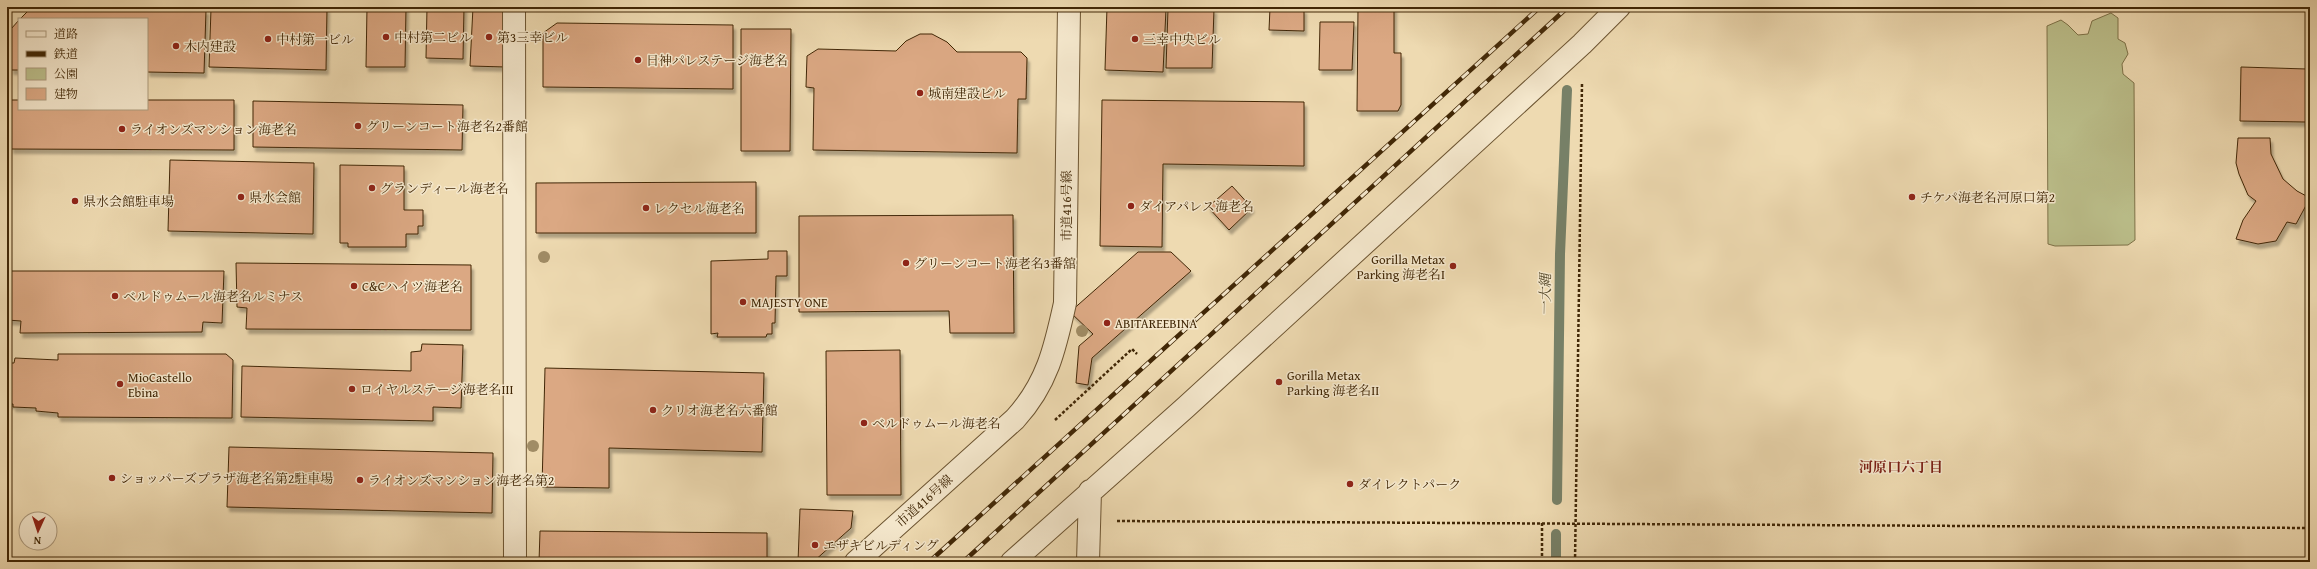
<svg xmlns="http://www.w3.org/2000/svg" width="2317" height="569" viewBox="0 0 2317 569" font-family="'Gentium Book Plus','Noto Serif JP',serif">
	<style>
		.green { fill: #bbbe8a; stroke: #7e7248 }
		.lines { fill: none; stroke-linecap: round; stroke-linejoin: round }
		.stream { stroke: #778067; stroke-width: 10 }
		.building { fill: #dba883; stroke: #412706; filter: url(#shadow) }
		.minor-casing { stroke: #6c5431; stroke-width: 24 }
		.tertiary-casing { stroke: #6c5431; stroke-width: 24 }
		.path { stroke: #412706; stroke-width: 2.5; stroke-dasharray: 3 2; stroke-linecap: butt }
		.minor { stroke: #f4e7cc; stroke-width: 22 }
		.tertiary { stroke: #f4e7cc; stroke-width: 22 }
		.rail-casing { stroke: #412706; stroke-width: 4.5 }
		.rail { stroke: #f4e7cc; stroke-width: 3; stroke-dasharray: 9; stroke-linecap: butt }
		.tree { fill: #a08c65 }
		.poi-dot { fill: #8f2418; stroke: #f4e7cc; stroke-width: 1.5 }
		.labels { text-anchor: middle; dominant-baseline: central; stroke-width: 3; stroke-linejoin: round; paint-order: stroke }
		.poi-label { font-size: 13px; fill: #412706; stroke: #f4e7cc; text-anchor: start }
		.street-label { font-size: 13px; fill: #412706; stroke: #f4e7cc }
		.water-label { font-size: 14px; font-style: italic; fill: #584c2e; stroke: #f4e7cc }
		.neighbourhood-label { font-size: 14px; font-weight: bold; fill: #7a1f14; stroke: #f4e7cc }
	</style>
	<defs>
		<filter id="shadow"><feDropShadow dx="2.5" dy="4.5" stdDeviation="1" flood-color="#0004"/></filter>
	</defs>
	<rect width="100%" height="100%" fill="#eedab1"/>
	<filter id="stains"><feTurbulence type="fractalNoise" baseFrequency=".005" numOctaves="4"/><feColorMatrix values="0 0 0 0 .2 0 0 0 0 .09 0 0 0 0 .02 0 0 0 .5 -.17"/></filter>
	<radialGradient id="worn" r=".72"><stop offset=".6" stop-color="#630" stop-opacity="0"/><stop offset="1" stop-color="#630" stop-opacity=".3"/></radialGradient>
	<path class="green" d="M2111,13L2118,18V39L2125,43L2128,54L2122,64L2123,74L2134,83L2135,240L2128,245L2055,246L2048,244L2047,26L2061,20L2068,25L2078,35L2088,34L2092,21Z"/>
	<g class="lines">
		<path class="stream" d="M1557,500L1560,254L1567,90
			M1556,534V562"/>
	</g>
	<path class="building" d="M32,7L206,10L204,73L147,72V19H20Z
		M251,7L327,8L326,70L209,67L211,9L251,10Z
		M367,7H406L405,67H366Z
		M427,7H464L463,59L426,58Z
		M473,7H508L506,67L470,66Z
		M1107,7L1166,9L1163,72L1105,70Z
		M1358,7H1394V53H1401V105L1398,111H1357Z
		M1270,8L1304,9V31L1269,30Z
		M1168,9H1214L1212,68H1166Z
		M19,20V70H11V29Z
		M1320,22H1354L1352,70H1319Z
		M557,23L733,25V89L543,87V33Z
		M741,29H791L790,151H741Z
		M920,34H932L947,42L957,52H1021L1027,58L1026,99H1018L1017,153L813,150L814,88L806,87L807,56L818,49L896,51L906,41Z
		M2241,67L2307,69L2306,122L2240,121Z
		M11,100H19V109H147V100H234V150L11,149Z
		M1102,100L1304,102V166L1163,164L1162,247L1100,246Z
		M253,101L463,105L462,150L253,147Z
		M2238,138H2270L2271,154L2283,179L2297,191L2310,198L2296,224L2287,222L2276,241L2258,244L2236,239L2243,220L2256,201L2248,195L2239,174L2236,163Z
		M170,160L314,163L313,234L168,231Z
		M340,165L404,166V210H423V226H418V234H406V247H348V243H340Z
		M756,182V233H536V183Z
		M1232,186L1252,208L1229,230L1208,207Z
		M1013,215L1014,333H950L949,311L799,312V216Z
		M768,251H787V276H776L775,323H772V334H767L766,337H717L718,333L711,334V261L768,259Z
		M1138,252H1171L1191,271L1092,358L1088,385L1076,383L1079,346L1093,334L1070,312Z
		M236,263L471,265V330L246,329L247,308L237,307Z
		M7,271H224L222,323L203,322L202,332L20,333L21,321L7,320Z
		M422,344L463,345L461,408L433,407V421L241,417L242,366L411,371V352L421,351Z
		M900,350L901,495H827L826,351Z
		M58,354H226L233,360L232,418L58,417V413L36,411V408L13,407V404H7L8,363H14L15,358L58,360Z
		M545,368L764,373L762,452L609,448V488L542,487Z
		M229,447L493,453L492,513L227,507Z
		M800,509L853,511L851,528L813,562H798Z
		M540,531L767,533V562H539Z"/>
	<g class="lines">
		<defs>
			<path id="minor" d="M514,7L515,562
				M1012,562L1186,407L1582,44L1619,7
				M1088,562L1090,491"/>
			<path id="tertiary" d="M856,562L1015,419C1047,384 1055,349 1065,303L1069,7"/>
		</defs>
		<use href="#minor" class="minor-casing"/>
		<use href="#tertiary" class="tertiary-casing"/>
		<path class="path" d="M1055,420L1132,349L1137,354
			M1117,521L2310,528
			M1542,523V562
			M1575,562L1582,83"/>
		<use href="#minor" class="minor"/>
		<use href="#tertiary" class="tertiary"/>
		<defs>
			<path id="rail" d="M929,562L1540,7
				M963,562L1568,7"/>
		</defs>
		<use href="#rail" class="rail-casing"/>
		<use href="#rail" class="rail"/>
	</g>
	<g class="tree">
		<circle cx="544" cy="257" r="6"/>
		<circle cx="1082" cy="331" r="6"/>
		<circle cx="533" cy="446" r="6"/>
	</g>
	<g class="poi-dot">
		<circle cx="386" cy="37" r="4"/>
		<circle cx="489" cy="37" r="4"/>
		<circle cx="268" cy="39" r="4"/>
		<circle cx="1135" cy="39" r="4"/>
		<circle cx="176" cy="46" r="4"/>
		<circle cx="638" cy="60" r="4"/>
		<circle cx="920" cy="93" r="4"/>
		<circle cx="358" cy="126" r="4"/>
		<circle cx="122" cy="129" r="4"/>
		<circle cx="372" cy="188" r="4"/>
		<circle cx="241" cy="197" r="4"/>
		<circle cx="1912" cy="197" r="4"/>
		<circle cx="75" cy="201" r="4"/>
		<circle cx="1131" cy="206" r="4"/>
		<circle cx="646" cy="208" r="4"/>
		<circle cx="906" cy="263" r="4"/>
		<circle cx="1453" cy="266" r="4"/>
		<circle cx="354" cy="286" r="4"/>
		<circle cx="115" cy="296" r="4"/>
		<circle cx="743" cy="302" r="4"/>
		<circle cx="1107" cy="323" r="4"/>
		<circle cx="1279" cy="382" r="4"/>
		<circle cx="120" cy="384" r="4"/>
		<circle cx="352" cy="389" r="4"/>
		<circle cx="653" cy="410" r="4"/>
		<circle cx="864" cy="423" r="4"/>
		<circle cx="112" cy="478" r="4"/>
		<circle cx="360" cy="480" r="4"/>
		<circle cx="1350" cy="484" r="4"/>
		<circle cx="815" cy="545" r="4"/>
	</g>
	<g class="labels">
		<g class="poi-label">
			<text x="394" y="37">中村第二ビル</text>
			<text x="497" y="37">第3三幸ビル</text>
			<text x="276" y="39">中村第一ビル</text>
			<text x="1143" y="39">三幸中央ビル</text>
			<text x="184" y="46">木内建設</text>
			<text x="646" y="60">日神パレステージ海老名</text>
			<text x="928" y="93">城南建設ビル</text>
			<text x="366" y="126">グリーンコート海老名2番館</text>
			<text x="130" y="129">ライオンズマンション海老名</text>
			<text x="380" y="188">グランディール海老名</text>
			<text x="249" y="197">県水会館</text>
			<text x="1920" y="197">チケパ海老名河原口第2</text>
			<text x="83" y="201">県水会館駐車場</text>
			<text x="1139" y="206">ダイアパレス海老名</text>
			<text x="654" y="208">レクセル海老名</text>
			<text x="1445" y="259" text-anchor="end">Gorilla Metax<tspan x="1445" dy="15">Parking 海老名I</tspan></text>
			<text x="914" y="263">グリーンコート海老名3番舘</text>
			<text x="362" y="286">C&amp;Cハイツ海老名</text>
			<text x="123" y="296">ベルドゥムール海老名ルミナス</text>
			<text x="751" y="302">MAJESTY ONE</text>
			<text x="1115" y="323">ABITAREEBINA</text>
			<text x="1287" y="375">Gorilla Metax<tspan x="1287" dy="15">Parking 海老名II</tspan></text>
			<text x="128" y="377">MioCastello<tspan x="128" dy="15">Ebina</tspan></text>
			<text x="360" y="389">ロイヤルステージ海老名Ⅲ</text>
			<text x="661" y="410">クリオ海老名六番館</text>
			<text x="872" y="423">ベルドゥムール海老名</text>
			<text x="120" y="478">ショッパーズプラザ海老名第2駐車場</text>
			<text x="368" y="480">ライオンズマンション海老名第2</text>
			<text x="1358" y="484">ダイレクトパーク</text>
			<text x="823" y="545">エザキビルディング</text>
		</g>
		<g class="street-label">
			<text transform="translate(1066 206) rotate(-90)">市道416号線</text>
			<text transform="translate(924 501) rotate(-42)">市道416号線</text>
		</g>
		<g class="water-label">
			<text transform="translate(1545 295) rotate(-89)">一大縄</text>
		</g>
		<g class="neighbourhood-label">
			<text x="1901" y="467">河原口六丁目</text>
		</g>
	</g>
	<rect width="2317" height="569" fill="none" stroke="#eedab1" stroke-width="24"/>
	<rect x="8" y="8" width="2301" height="553" fill="none" stroke="#412706" stroke-width="2"/>
	<rect x="12" y="12" width="2293" height="545" fill="none" stroke="#412706"/>
	<rect x="18" y="18" width="130" height="92" fill="#f4e7cc" stroke="#ac9a7d"/>
	<rect x="26" y="31" width="20" height="6" fill="#f4e7cc" stroke="#ac9a7d"/>
	<text x="54" y="38" font-size="12" fill="#412706">道路</text>
	<rect x="26" y="51" width="20" height="6" fill="#412706" stroke="#ac9a7d"/>
	<text x="54" y="58" font-size="12" fill="#412706">鉄道</text>
	<rect x="26" y="68" width="20" height="12" fill="#bbbe8a" stroke="#ac9a7d"/>
	<text x="54" y="78" font-size="12" fill="#412706">公園</text>
	<rect x="26" y="88" width="20" height="12" fill="#dba883" stroke="#ac9a7d"/>
	<text x="54" y="98" font-size="12" fill="#412706">建物</text>
	<g transform="translate(38 531) rotate(183)"><circle r="19" fill="#f4e7cc" stroke="#ac9a7d"/>
	<path d="M0-3L7 15L0 10L-7 15Z" fill="#8f2418"/>
	<text y="-6" font-size="11" font-weight="bold" text-anchor="middle" fill="#412706">N</text>
	</g>
	<rect width="100%" height="100%" filter="url(#stains)"/>
	<rect width="100%" height="100%" fill="url(#worn)"/>
</svg>
